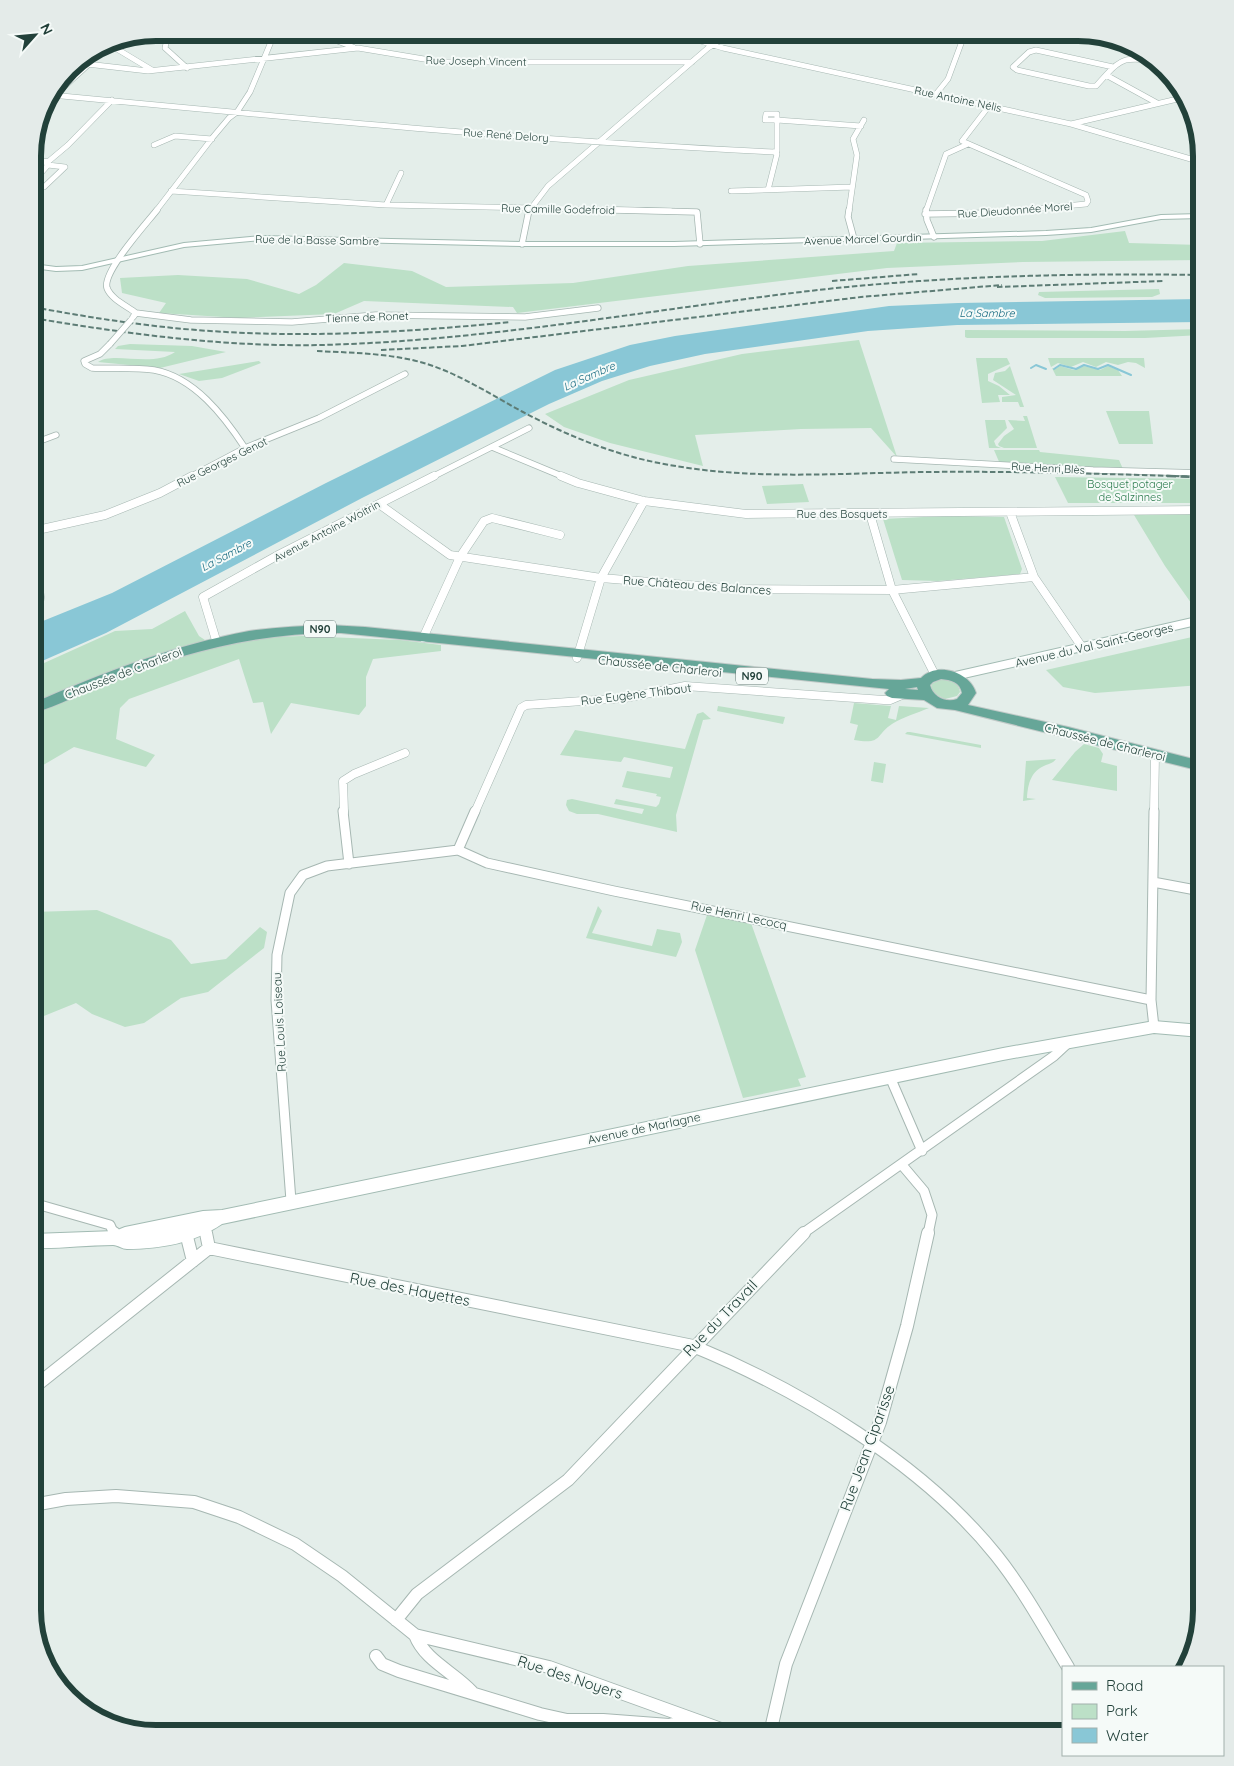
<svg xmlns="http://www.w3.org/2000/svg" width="1234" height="1766" viewBox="0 0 1234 1766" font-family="Quicksand,sans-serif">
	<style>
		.green { fill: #bce0c7 }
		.water { fill: #89c7d6 }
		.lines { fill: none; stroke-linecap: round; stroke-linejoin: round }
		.stream { stroke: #89c7d6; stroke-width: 2 }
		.street-far4-casing { stroke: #a6b7b2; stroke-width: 6 }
		.street-far3-casing { stroke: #a6b7b2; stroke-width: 7 }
		.street-far2-casing { stroke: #a6b7b2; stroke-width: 9 }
		.street-far1-casing { stroke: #a6b7b2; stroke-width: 11 }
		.street-casing { stroke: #a6b7b2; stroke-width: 14 }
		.secondary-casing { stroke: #a2bbb3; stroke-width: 2 }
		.primary-casing { stroke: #c1cac8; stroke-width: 2 }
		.street-far4 { stroke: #fff; stroke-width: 5 }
		.street-far3 { stroke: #fff; stroke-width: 5.5 }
		.street-far2 { stroke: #fff; stroke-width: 8 }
		.street-far1 { stroke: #fff; stroke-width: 9 }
		.street { stroke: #fff; stroke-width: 12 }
		.secondary { fill: #fff; fill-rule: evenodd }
		.primary { fill: #66a698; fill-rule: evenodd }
		.rail-far1 { stroke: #5d7c75; stroke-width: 2; stroke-dasharray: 5.5 2.5; stroke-linecap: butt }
		.rail { stroke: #5d7c75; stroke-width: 2.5; stroke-dasharray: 9 4.5; stroke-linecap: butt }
		.street-bridge-casing { stroke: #a6b7b2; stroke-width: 7; stroke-linecap: butt }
		.street-bridge { stroke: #fff; stroke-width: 5.5 }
		.labels { text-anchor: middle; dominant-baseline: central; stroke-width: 4; stroke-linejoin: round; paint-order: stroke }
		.far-street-label { font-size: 11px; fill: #22413a; stroke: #f5faf8 }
		.far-water-label { font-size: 11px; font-style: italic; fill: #186b81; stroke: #f5faf8 }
		.far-park-label { font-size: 11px; fill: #2a7b4c; stroke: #f5faf8 }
		.shield { fill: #f5faf8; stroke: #617873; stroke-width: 1 }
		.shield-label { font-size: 11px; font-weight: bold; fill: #22413a }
		.street-label { font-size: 12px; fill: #22413a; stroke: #f5faf8 }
		.near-street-label { font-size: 15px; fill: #22413a; stroke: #f5faf8 }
		.rim { fill: none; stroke: #22413a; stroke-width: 6 }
	</style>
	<rect width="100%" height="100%" fill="#e4eeea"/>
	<path class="green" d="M1125,231L1129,243L1201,245V260L1023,262L887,268L517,313L513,307L364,301L334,314L239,318L159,313L166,303L122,293L120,278L178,275L247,279L299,294L316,285L344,263L412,271L446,287L573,283L688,266L894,251L897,243L1042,241Z
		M1159,289L1160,294L1152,297L1045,298L1038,295L1039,292Z
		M1201,329V335L1145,338H967L965,337V330L1125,331Z
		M859,340L897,457L871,428L801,429L695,435L703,466L610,443L564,427L545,414L629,380L742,354Z
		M130,344L192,346L226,352L160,368L98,362C114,351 152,368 175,352L115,349L118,346Z
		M976,358H1007L1010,364L988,374V381L999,386L1010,395H998L1000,402L982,403Z
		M1048,358H1144L1145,368L1136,363L1128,362L1118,365L1106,362L1096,367L1083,362L1071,367L1058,363L1051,367Z
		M259,361L261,363L222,378L199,381L179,374Z
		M1010,366L1024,407H1020L1018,402H1002V397L1016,395L993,380L995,373L1005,371Z
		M1060,366L1074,370L1084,366L1100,370L1108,366L1118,370L1122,376H1056L1052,368L1055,369Z
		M1106,411H1149L1153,444H1119Z
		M1023,416H1027L1037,448H1004L999,446L998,444L1004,436L1014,429L1008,420L1025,421Z
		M985,420H1005L1007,428L994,441L996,446L1001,448H989Z
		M994,450H1039L1040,452L1119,460L1123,469L1000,464Z
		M1055,477L1201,479V503H1068Z
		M803,484L809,502L767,504L762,486Z
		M1201,514V617L1165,566L1134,515Z
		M943,516L1004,517L1022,569L1020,574L938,581L902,580L883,519Z
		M185,611L199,636L217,648L255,638L302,636L400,640L441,645V651L373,659L366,677V706L359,715L291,703L271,734L263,702L253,703L239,659L129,699L120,708L116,739L155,755L146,767L74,747L33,771V668L115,631L152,629Z
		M1201,635V685L1095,693L1063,687L1046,670Z
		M942,679C951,679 959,683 960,692L957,696L945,699L933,693L931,684Z
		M854,703L891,706L888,718L896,720L899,706L929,708C917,713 903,717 892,724C875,735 883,745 854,740L858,725L850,723Z
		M718,706L785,717L783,724L717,711Z
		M703,712L711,719L703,720L676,815L677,832L598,814H577L569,811L566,805L567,800L572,799L642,814L644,809L614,804L616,799L656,807L659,804L661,797L656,796L657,794L622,787L627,771L670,778L673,767L624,757L621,762L560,755L575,730L685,749L697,714Z
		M907,732H910L981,745V748L905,734Z
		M1084,744L1099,748L1103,754L1101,762L1117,766V791L1052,780L1075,752Z
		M1056,759C1053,763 1051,763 1046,765C1031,771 1028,783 1027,798L1036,799L1023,801L1026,761Z
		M874,762L886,764L883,783L871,781Z
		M598,906L602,911L592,933L652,946L657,929L680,933L682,942L676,957L586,938Z
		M97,910L171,940L191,964L226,959L260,927L267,932L264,948L208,992L181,998L144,1023L125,1027L92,1014L76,1003L39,1018L33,1015V912Z
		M707,915L751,923L806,1077L798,1079L801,1086L743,1098L695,950Z"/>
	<path class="water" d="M1201,299V322L957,325L868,331L705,354L650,366L602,381L549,404L362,498L106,633L33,665V625L112,593L326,483L555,370L630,345L675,336L889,306L958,303Z"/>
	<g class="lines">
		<path class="stream" d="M1031,368L1036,365L1046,369
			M1054,369L1060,365L1076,369L1084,365L1098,369L1108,365L1131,375"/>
		<defs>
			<path id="street-far4" d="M180,33L167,39L165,48L187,68
				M316,33L353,47
				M675,33L723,48L1071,124L1201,162
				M107,43L152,70
				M1151,60C1128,58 1122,57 1106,75L1157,103
				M78,63L148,71L358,48L442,62H692
				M1106,75L1096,86H1089L1017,70L1013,67L1029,52L1036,50L1113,67
				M936,94L948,79L965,33
				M51,95C292,118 532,141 774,152
				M54,96L88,65
				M989,106L962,141L1086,195L1088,201L1086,204L1011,211
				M766,114H777V120H765Z
				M777,120L861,126
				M1071,124L1186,97
				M154,145L175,136L212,139
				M774,152L777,151V120
				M33,163L49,161L68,145L112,100
				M33,182L48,165
				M33,187H44L65,167L48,165L46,163
				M768,190L777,154L774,152
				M171,191L386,205L671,211
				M731,191L852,187
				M386,205L401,173
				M156,211L213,137L229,118L237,112L250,92L273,37L279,33
				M529,211L548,186L708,48L729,35L742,33
				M849,211L857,155L853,139L864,120
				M926,211L946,154L968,144"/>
			<path id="street-far3" d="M615,210L697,212L700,244
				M849,210L848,217L854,239
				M926,210L927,220L934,237
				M925,214L995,213L1024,210
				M522,244L529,210
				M136,313L191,320L292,322L376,315L525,317L598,308
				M133,317L136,313C127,306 111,299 107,288C102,272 146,224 157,210
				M110,344L100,354L84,361L85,364L92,368C112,369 133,367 154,370C194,377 224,416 245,448
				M492,447L564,477
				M33,449L40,441L56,435
				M894,459L1093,470L1201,473
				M190,477L245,448L319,418L405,374
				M432,477L529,428"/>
			<path id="street-far2" d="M561,476L578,483L644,501L746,514L1201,510
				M379,504L450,555L601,578L737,589L892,590L1034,577
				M1010,512L1034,577L1082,647
				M870,514L892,590L935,675
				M33,531L105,515L160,493L192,476
				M33,579C43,596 42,599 33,615
				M423,638L460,557L484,521L492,518L560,535
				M216,640L203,597L280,554L434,476
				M577,658L601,578L644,501
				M344,812L343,781L354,774L405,753
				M475,812L521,708L526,705L625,698L685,686L884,700H890L904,694
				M1154,812L1155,755"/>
			<path id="street-far1" d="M343,811L349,864
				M458,850L475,811
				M1153,882L1201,891
				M1154,1027L1151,1000L1154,811
				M890,1077L922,1151
				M902,1165L924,1191L932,1215L928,1234
				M291,1201L276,1000L277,955L290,893L303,875L327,866L458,850L487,863L614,891L1151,1000
				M33,1203L110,1225L114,1234
				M204,1224L206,1234
				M185,1230L186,1234
				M802,1234L1054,1056L1068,1043"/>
			<path id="street" d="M114,1233L116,1238
				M186,1233L193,1261
				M206,1233L209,1248
				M209,1248L693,1346C800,1390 923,1464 996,1555C1024,1590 1045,1629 1068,1667
				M33,1388L209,1248
				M33,1505L66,1499L116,1496L194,1502L239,1517L295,1544L342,1576L415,1635L549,1667L732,1733
				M396,1620L417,1594L568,1480L804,1233
				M415,1635C425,1661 454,1672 472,1692
				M376,1656L382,1664L399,1671L540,1714L567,1720H603L669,1725L693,1719
				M575,1723L606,1733
				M770,1733L786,1664L880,1422L907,1326L928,1233"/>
			<path id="secondary" d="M1201,214V218L1161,219L1091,232L1046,235L674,246H522L262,240L184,247L82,270L56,271L33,268V264L56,267L82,266L184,243L262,236L522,242H674L1046,231L1091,228L1161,215Z
				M1201,616V624L955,680L950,676L955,672Z
				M1154,1021L1201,1025V1037L1154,1033L1003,1060L222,1224C194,1243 161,1249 127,1249C122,1249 118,1245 113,1245C86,1245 59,1249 33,1248V1234L115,1231L125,1227L203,1211L222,1210L1003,1048Z"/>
			<path id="primary" d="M329,625L365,627L872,679L901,680L921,678C937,661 970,672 976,693L968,705L1068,727L1201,761V771L955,710L937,708L924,700L892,698L887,696L885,693L889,689L341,633C261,632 185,652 110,681C85,691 59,706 33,713V703C103,673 174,645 249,631C276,627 302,626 329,625ZM941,679C951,680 960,682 962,693L957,699C946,703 933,697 930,685L933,682ZM917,687L918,690L905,689Z"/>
		</defs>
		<use href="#street-far4" class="street-far4-casing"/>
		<use href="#street-far3" class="street-far3-casing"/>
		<use href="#street-far2" class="street-far2-casing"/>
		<use href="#street-far1" class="street-far1-casing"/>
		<use href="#street" class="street-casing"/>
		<use href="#secondary" class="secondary-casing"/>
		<use href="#primary" class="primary-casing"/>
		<use href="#street-far4" class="street-far4"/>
		<use href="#street-far3" class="street-far3"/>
		<use href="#street-far2" class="street-far2"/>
		<use href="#street-far1" class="street-far1"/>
		<use href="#street" class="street"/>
		<use href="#secondary" class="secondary"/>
		<use href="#primary" class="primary"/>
		<path class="rail-far1" d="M832,281L919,274
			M997,287L1164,281
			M33,307C92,318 150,327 210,331C310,338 410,332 510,322
			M33,318C128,334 224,347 320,345C488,341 652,309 818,290C945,276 1073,273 1201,275
			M381,350L462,346L861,297L1002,285
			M317,351C355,353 394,353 430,365C463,376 493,396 523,412C566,435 612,454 659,463C749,481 837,473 927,472C1019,471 1110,474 1201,477"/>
		<path class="rail" d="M1167,476L1201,477"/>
		<defs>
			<path id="street-bridge" d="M110,344L131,320"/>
		</defs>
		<use href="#street-bridge" class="street-bridge-casing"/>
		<use href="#street-bridge" class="street-bridge"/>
	</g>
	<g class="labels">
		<g class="far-street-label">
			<text transform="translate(476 61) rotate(1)">Rue Joseph Vincent</text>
			<text transform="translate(958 99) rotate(12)">Rue Antoine Nélis</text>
			<text transform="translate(506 135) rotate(4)">Rue René Delory</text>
			<text transform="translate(558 209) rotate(1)">Rue Camille Godefroid</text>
			<text transform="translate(1015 210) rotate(-4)">Rue Dieudonnée Morel</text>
			<text transform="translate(863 239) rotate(-2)">Avenue Marcel Gourdin</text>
			<text transform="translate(317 240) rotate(1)">Rue de la Basse Sambre</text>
			<text transform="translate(367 317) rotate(-2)">Tienne de Ronet</text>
			<text transform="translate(222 462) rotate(-26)">Rue Georges Genot</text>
			<text transform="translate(1048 468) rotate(3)">Rue Henri Blès</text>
			<text x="842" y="514">Rue des Bosquets</text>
			<text transform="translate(327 531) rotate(-28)">Avenue Antoine Woitrin</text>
		</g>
		<g class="far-water-label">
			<text x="987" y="313">La Sambre</text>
			<text transform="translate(589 376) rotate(-24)">La Sambre</text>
			<text transform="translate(226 555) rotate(-28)">La Sambre</text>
		</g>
		<g class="far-park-label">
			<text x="1130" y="484">Bosquet potager<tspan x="1130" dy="13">de Salzinnes</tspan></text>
		</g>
		<g class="shield">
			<rect x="304" y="620.5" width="32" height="17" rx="4"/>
			<rect x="736" y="667.5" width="32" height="17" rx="4"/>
		</g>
		<g class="shield-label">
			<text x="320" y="629">N90</text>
			<text x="752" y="676">N90</text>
		</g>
		<g class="street-label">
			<text transform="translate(697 585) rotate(4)">Rue Château des Balances</text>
			<text transform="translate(1094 645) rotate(-13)">Avenue du Val Saint-Georges</text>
			<text transform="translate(660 666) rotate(6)">Chaussée de Charleroi</text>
			<text transform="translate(123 673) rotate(-21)">Chaussée de Charleroi</text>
			<text transform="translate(636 694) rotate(-7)">Rue Eugène Thibaut</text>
			<text transform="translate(1105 742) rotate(14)">Chaussée de Charleroi</text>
			<text transform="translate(739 915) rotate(12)">Rue Henri Lecocq</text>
			<text transform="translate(279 1022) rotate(-93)">Rue Louis Loiseau</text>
			<text transform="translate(644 1128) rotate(-12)">Avenue de Marlagne</text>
		</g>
		<g class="near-street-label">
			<text transform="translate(410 1289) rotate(11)">Rue des Hayettes</text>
			<text transform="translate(720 1318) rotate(-46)">Rue du Travail</text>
			<text transform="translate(867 1448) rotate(-70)">Rue Jean Ciparisse</text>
			<text transform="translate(570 1677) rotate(18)">Rue des Noyers</text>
		</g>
	</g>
	<path d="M0 0H1234V1766H0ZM156 41H1078A115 115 0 0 1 1193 156V1610A115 115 0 0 1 1078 1725H156A115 115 0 0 1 41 1610V156A115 115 0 0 1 156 41Z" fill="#e4ebe9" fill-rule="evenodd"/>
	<path class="rim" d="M156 41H1078A115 115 0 0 1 1193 156V1610A115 115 0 0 1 1078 1725H156A115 115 0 0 1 41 1610V156A115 115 0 0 1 156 41Z"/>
	<rect x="1062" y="1666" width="162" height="90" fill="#f5faf8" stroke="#a1b0ac"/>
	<rect x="1072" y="1682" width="25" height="8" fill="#66a698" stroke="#a1b0ac"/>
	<text x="1106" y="1691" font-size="15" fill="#22413a">Road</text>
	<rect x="1072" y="1704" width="25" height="15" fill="#bce0c7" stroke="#a1b0ac"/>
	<text x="1106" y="1716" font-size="15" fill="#22413a">Park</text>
	<rect x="1072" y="1728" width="25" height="15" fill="#89c7d6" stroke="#a1b0ac"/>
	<text x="1106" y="1741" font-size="15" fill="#22413a">Water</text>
	<g transform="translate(35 35) rotate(63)" stroke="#f5faf8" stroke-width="4" paint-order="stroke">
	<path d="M0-4L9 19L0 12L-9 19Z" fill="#22413a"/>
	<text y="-8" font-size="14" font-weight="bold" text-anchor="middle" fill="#22413a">N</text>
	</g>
</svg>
